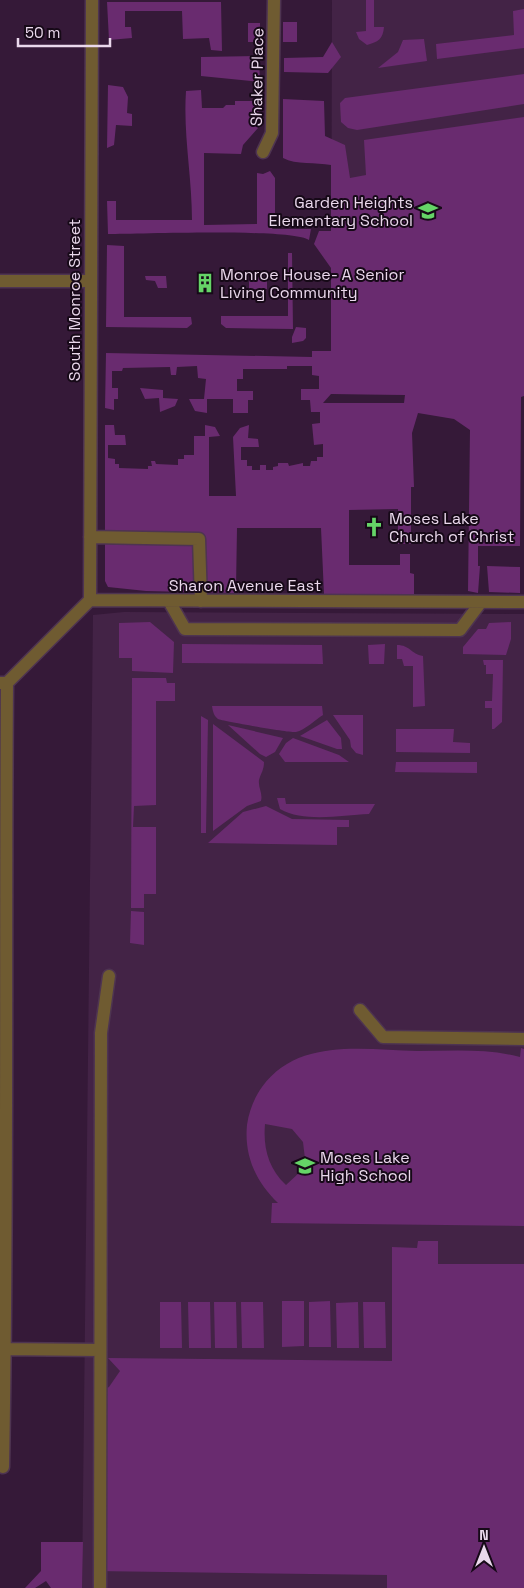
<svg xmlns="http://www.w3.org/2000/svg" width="524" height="1588" viewBox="0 0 524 1588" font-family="'Space Grotesk',sans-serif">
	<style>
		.built { fill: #432346 }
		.green { fill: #692b6f; fill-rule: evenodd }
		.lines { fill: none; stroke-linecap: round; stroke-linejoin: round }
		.minor-casing { stroke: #4e3451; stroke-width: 15 }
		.minor { stroke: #6f5b31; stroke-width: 12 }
		.labels { text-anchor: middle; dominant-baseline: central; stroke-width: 4; stroke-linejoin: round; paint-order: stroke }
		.street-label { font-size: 16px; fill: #ead8ec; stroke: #160917 }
		.poi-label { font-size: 16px; fill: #ead8ec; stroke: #160917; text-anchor: start }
	</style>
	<rect width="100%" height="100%" fill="#351938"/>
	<path class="built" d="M332,0H524V396L331,394Z
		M124,612L524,614V1588H82L93,615Z"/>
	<path class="green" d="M366,0H374V27H384C383,39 378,42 367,45L359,39L356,32L366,31Z
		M107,2H221L222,51L211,50L209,38L183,39L182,11H125V27H131L132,38L109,40Z
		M524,9V48L437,59L436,44L514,35L513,11Z
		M283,22H297V42H283Z
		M248,23H260V42H248Z
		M424,39L427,61L378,68L398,52L403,40Z
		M332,42L341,57L328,73L284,72V58L323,57Z
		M259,56L260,82L201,76V57Z
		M524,74V104L357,130L348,128L341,122L340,103L345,98Z
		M108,85L123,87L128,97L127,113L132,114V126L116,125L114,145L107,148Z
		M201,90L202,108H223L226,105H235V101H259L258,128L243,145L241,154L204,153V225L257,224V173L263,174L270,171L275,178V224L272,229H311L309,240C290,228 140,234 108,234L107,201H116V220H192C192,176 183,134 186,91Z
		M283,99L324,101L325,136L345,145L350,178L366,175L364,140L524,117V396L521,397L520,546H478V566H480L478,593L468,591L470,430L454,419L418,413L412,433L414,487H411V544H398V509L349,510V565H400V554H410V573L414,574V595L324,594L321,528H237L236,588L234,593L146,591L108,587L105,581V425H114L115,435H125L126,445H108V458L115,459V464H119V468L148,469V466H152L151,461H155L156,464L178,465V459H184V455H194V436H205V425L215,427L220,436L209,437V496H236L233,437L240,428L249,425L248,438L258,439L259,447H241V460H247V466H252V470H260V465H266V470H273V467L278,466V463H288L289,466L303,463V466H310L311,461H317V457H323V444L314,445L312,424L320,423V412H311L310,400H301V389H319V376L312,375V366H287V369H243V379H237V391H253V400H248V413H233V399H207V413L195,411L189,399H204L206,379L198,378L197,366L177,367L176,375H171L170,367L123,368L122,371H112V388H118V399H114V410L105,408L106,353L312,357V351H331V268L314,244L319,231H331V165C316,162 296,165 283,158ZM331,394L405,395L404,403H323Z
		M107,245L124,246V317H191L192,324L187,328L106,327Z
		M288,253H292L293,329L226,328L221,324V316H288Z
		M145,276H166L167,288H158L155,281L146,280Z
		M249,277H267V289H249Z
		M296,327L306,328V338L303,341L292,343V337Z
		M140,388L163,390V398L178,399L175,406L160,412L159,398L145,399Z
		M487,566L520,567V593L489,592Z
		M150,622L174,642L173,673L132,671V658H119V623Z
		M511,622V639L506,655L463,654V647L478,629H486L489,623Z
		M182,644L322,645L323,664L182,663Z
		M385,644L384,664H369L368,645Z
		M397,645C410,645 411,654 423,656L425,706L413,707V666H404L402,659H397Z
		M483,660H503L502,722L494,729H492V708H485V701H492L493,674H486V665H484Z
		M132,678H166L167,683H175V701H156V805L134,806L133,827H156V894H144V908H131Z
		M212,706H322L323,715C315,720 305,730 296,732C291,733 222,721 218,719C214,716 213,712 212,706Z
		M333,715H363V755L356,753L351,747L350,740Z
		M201,716L208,720L206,833H201Z
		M327,720L341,738L342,749H337L300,736Z
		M213,724L264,762C264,770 261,773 259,780C258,788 263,793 261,801L247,806L213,831Z
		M228,725L283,738L275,752L266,757L260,754Z
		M396,729H454L453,742L470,743V753L396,752Z
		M293,738L339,755L349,762H285L279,754L286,743Z
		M396,762H477V773L395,772Z
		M277,798H285L286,804H375L369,814C342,815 305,823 280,809Z
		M266,806L292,819L349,820V827H337V845L208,843L243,812Z
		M131,911L144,912V945L130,943Z
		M521,1048L524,1049V1226L271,1223L272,1203H278C256,1182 244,1156 247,1125C249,1111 254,1098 262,1087C298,1037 365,1050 417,1051C451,1051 487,1048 520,1057ZM265,1124L292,1129L303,1142L305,1159L300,1172L286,1185C268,1168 263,1147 265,1124Z
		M418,1241H438V1264H524V1588H387V1575L94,1571L97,1393L109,1387L120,1371L108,1358L392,1361V1247L417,1248Z
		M282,1301H304V1346L282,1347Z
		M330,1301L331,1347H309V1302Z
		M160,1302H181L182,1348H160Z
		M188,1302H210L211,1348H189Z
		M214,1302H236L237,1348H215Z
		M241,1302H263L264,1348H242Z
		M358,1302L359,1348H337L336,1303Z
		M363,1302H385L386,1348H364Z
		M41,1542H83L82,1588H51L46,1581L35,1588H25L41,1571Z"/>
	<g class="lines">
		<defs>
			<path id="minor" d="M263,152L272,133L274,0
				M0,281H90
				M90,537L199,539L201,601
				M90,600L92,0
				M169,601L185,629L460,630L481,602
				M0,683H7L90,600L524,602
				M360,1010L383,1037L524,1039
				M0,1349L100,1350
				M3,1467C8,1206 5,945 7,683
				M100,1588L101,1033L109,976"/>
		</defs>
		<use href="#minor" class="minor-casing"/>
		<use href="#minor" class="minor"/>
	</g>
	<defs>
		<symbol id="school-bare" viewBox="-9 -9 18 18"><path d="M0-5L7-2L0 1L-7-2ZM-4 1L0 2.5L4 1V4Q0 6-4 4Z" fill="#65d467" stroke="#160917" stroke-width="2.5" paint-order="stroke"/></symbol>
		<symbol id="building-bare" viewBox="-9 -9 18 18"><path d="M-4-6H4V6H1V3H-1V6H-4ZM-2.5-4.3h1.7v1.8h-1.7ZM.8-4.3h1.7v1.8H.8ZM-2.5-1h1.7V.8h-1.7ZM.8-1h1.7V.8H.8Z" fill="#65d467" stroke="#160917" stroke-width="2.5" paint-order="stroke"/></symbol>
		<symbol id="church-bare" viewBox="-9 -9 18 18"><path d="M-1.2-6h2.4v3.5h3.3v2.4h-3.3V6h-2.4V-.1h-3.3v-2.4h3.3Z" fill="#65d467" stroke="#160917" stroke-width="2.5" paint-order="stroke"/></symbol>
	</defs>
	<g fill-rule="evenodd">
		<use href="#school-bare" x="414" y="197" width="28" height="28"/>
		<use href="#building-bare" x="191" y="269" width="28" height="28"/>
		<use href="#church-bare" x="360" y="513" width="28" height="28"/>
		<use href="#school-bare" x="291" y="1152" width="28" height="28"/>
	</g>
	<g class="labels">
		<g class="street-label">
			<text transform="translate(257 77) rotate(-89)">Shaker Place</text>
			<text transform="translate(74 300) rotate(-90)">South Monroe Street</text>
			<text x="245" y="585">Sharon Avenue East</text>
		</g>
		<g class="poi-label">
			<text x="413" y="202" text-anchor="end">Garden Heights<tspan x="413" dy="18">Elementary School</tspan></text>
			<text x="220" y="274">Monroe House- A Senior<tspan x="220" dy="18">Living Community</tspan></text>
			<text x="389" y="518">Moses Lake<tspan x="389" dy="18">Church of Christ</tspan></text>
			<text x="320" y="1157">Moses Lake<tspan x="320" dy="18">High School</tspan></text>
		</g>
	</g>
	<g transform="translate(484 1548)" stroke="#160917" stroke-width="4" paint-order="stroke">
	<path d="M0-4L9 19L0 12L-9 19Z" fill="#ead8ec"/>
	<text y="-8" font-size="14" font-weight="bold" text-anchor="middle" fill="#ead8ec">N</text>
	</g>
	<path d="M18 38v8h92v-8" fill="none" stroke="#ead8ec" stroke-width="2.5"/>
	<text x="25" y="38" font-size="15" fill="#ead8ec" stroke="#160917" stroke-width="4" paint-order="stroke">50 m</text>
</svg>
